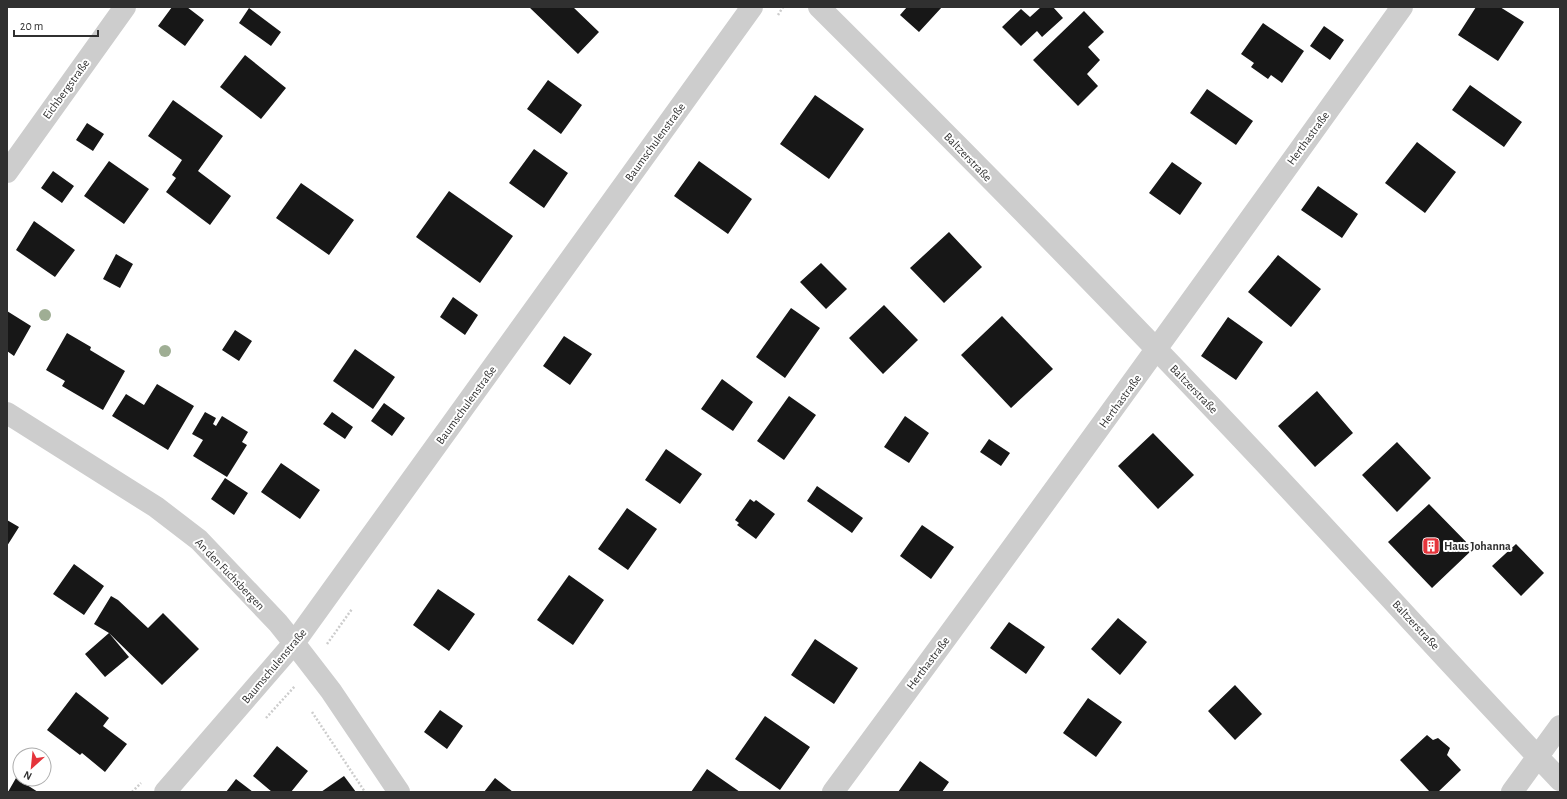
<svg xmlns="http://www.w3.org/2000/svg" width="1567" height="799" viewBox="0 0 1567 799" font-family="'Alegreya Sans',sans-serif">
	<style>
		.building { fill: #171717 }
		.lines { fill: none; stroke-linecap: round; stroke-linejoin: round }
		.path { stroke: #cdcdcd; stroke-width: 2.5; stroke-dasharray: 2 2; stroke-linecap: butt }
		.minor { stroke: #cdcdcd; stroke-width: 22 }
		.tertiary { stroke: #cdcdcd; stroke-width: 22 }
		.tree { fill: #9fae94 }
		.labels { text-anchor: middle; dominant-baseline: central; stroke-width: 4; stroke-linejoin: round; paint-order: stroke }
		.street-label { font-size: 12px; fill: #303030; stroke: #fff }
		.poi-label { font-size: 12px; font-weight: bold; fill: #303030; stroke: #fff; text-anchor: start }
	</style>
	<rect width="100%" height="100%" fill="#fff"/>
	<path class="building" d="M172,7H187L204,20L185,46L158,26Z
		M529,7H573L599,32L578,54Z
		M907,7H942L919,32L900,15Z
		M1041,7H1053L1063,18L1042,37L1037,31L1021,46L1002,27L1021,9L1030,17Z
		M1476,7H1500L1524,22L1498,61L1458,35Z
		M249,8L281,32L271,46L239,23Z
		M1084,11L1104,32L1088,47L1100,60L1087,74L1098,86L1078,106L1033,60Z
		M1263,23L1304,51L1282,83L1271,75L1268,79L1251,67L1254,63L1241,54Z
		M1324,26L1344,40L1330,60L1310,46Z
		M245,55L286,88L261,119L220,87Z
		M548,80L582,105L561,134L527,109Z
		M1470,85L1522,122L1504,147L1452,110Z
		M1207,89L1253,121L1236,145L1190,113Z
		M815,95L864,129L829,179L780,144Z
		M173,100L223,136L198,171L231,196L210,225L166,192L176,178L172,175L182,160L148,136Z
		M87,123L104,134L93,151L76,140Z
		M1417,142L1456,172L1425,213L1385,183Z
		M534,149L568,173L544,208L509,183Z
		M109,161L149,189L124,224L84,196Z
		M699,161L752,199L728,234L674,196Z
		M1172,162L1202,183L1180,215L1149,193Z
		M53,171L74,186L62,203L41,188Z
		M301,183L354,220L329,255L276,218Z
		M1318,186L1358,214L1342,238L1301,210Z
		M449,191L513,236L480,283L416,237Z
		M34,221L75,250L55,277L16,250Z
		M949,232L982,267L944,303L910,268Z
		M116,254L133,264L120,288L103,279Z
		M1278,255L1321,289L1291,327L1248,292Z
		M821,263L847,289L826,309L800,282Z
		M453,297L478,315L465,335L440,317Z
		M884,305L918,340L883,374L849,338Z
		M791,308L820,328L785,378L756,357Z
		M7,311L31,326L14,356L7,351Z
		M1002,316L1053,369L1011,408L961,355Z
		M1228,317L1263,342L1236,380L1201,356Z
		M235,330L252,341L239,361L222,350Z
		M67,333L91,347L90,350L125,371L103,410L62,386L65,381L46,370Z
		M564,336L592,354L570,385L543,366Z
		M355,349L395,377L373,409L333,381Z
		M722,379L753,402L733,431L701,409Z
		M157,384L194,406L168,450L112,416L126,394L144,405Z
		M1317,391L1353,433L1315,467L1278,426Z
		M789,396L816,415L784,460L757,441Z
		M384,403L405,418L392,436L371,421Z
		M205,412L216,418L213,424L216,426L222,416L248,432L242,442L247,445L227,477L193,456L203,440L192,434Z
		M332,412L353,427L345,439L323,424Z
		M905,416L929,433L909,463L884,447Z
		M1153,433L1194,475L1158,509L1118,466Z
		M989,439L1010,453L1001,466L980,452Z
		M1397,442L1431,478L1397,512L1362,475Z
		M666,449L702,474L680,504L645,480Z
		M281,463L320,490L300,519L261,492Z
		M225,478L248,493L234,515L211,499Z
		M817,486L863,518L852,533L807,501Z
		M750,499L754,502L756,500L775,514L756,539L737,525L739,523L735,520Z
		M1429,504L1473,549L1432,588L1388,542Z
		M627,508L657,529L628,570L598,549Z
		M7,520L19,527L7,546Z
		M922,525L954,547L931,579L900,556Z
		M1516,544L1544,573L1521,596L1492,566Z
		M74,564L104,586L84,615L53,594Z
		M569,575L604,600L573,645L537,620Z
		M438,589L475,614L449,651L413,625Z
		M111,596L118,600L148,628L163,613L199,649L162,685L109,633L94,624Z
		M1118,618L1147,642L1120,675L1091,649Z
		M1009,622L1045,647L1026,674L990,648Z
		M109,633L129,657L105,677L85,654Z
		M815,639L858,668L834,704L791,675Z
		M1235,685L1262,714L1235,740L1208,711Z
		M76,692L109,718L103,726L127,744L105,772L82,753L80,755L47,730Z
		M1088,698L1122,722L1096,757L1063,733Z
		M440,710L463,726L447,749L424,732Z
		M765,716L810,747L780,790L735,759Z
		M1427,735L1433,740L1438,738L1450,748L1447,755L1461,770L1438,792H1430L1400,760Z
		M277,746L308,771L291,792H272L253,776Z
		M920,761L949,782L942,792H898Z
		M707,769L740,792H691Z
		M344,776L356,792H321Z
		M16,778L38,792H8Z
		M495,778L513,792H484Z
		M236,779L253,792H226Z"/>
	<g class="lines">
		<path class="path" d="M778,15L783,7
			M327,644L352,609
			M312,712L365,792
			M266,718L295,686
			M132,792L141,783"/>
		<path class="minor" d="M819,7C968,155 1115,304 1259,457C1360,564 1458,674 1560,780
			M7,172L125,7
			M7,413L156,507L199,540L278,623L294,643
			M833,792C1025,532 1214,270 1402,7
			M1512,792L1560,726"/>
		<path class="tertiary" d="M294,643L331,691L399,792
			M165,792L294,643L752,7"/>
	</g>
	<g class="tree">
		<circle cx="45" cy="315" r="6"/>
		<circle cx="165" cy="351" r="6"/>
	</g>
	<defs>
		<symbol id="building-square" viewBox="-11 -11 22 22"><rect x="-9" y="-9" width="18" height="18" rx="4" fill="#e5343b" stroke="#fff"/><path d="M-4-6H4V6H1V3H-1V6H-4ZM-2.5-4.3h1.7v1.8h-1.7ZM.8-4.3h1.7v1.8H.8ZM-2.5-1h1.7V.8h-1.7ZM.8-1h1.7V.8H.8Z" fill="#fff"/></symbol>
	</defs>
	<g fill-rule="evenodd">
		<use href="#building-square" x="1421" y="536" width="20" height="20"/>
	</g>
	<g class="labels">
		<g class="street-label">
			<text transform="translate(66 89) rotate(-54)">Eichbergstraße</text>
			<text transform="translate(1308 138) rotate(-54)">Herthastraße</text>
			<text transform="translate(655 142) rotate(-54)">Baumschulenstraße</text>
			<text transform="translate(968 157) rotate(46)">Baltzerstraße</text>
			<text transform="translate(1194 389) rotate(46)">Baltzerstraße</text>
			<text transform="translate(1120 401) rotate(-54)">Herthastraße</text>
			<text transform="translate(466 405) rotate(-54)">Baumschulenstraße</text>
			<text transform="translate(230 574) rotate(46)">An den Fuchsbergen</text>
			<text transform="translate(1416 625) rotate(47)">Baltzerstraße</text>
			<text transform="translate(928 663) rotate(-53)">Herthastraße</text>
			<text transform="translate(274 666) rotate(-50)">Baumschulenstraße</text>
		</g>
		<g class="poi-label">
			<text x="1444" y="546">Haus Johanna</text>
		</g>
	</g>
	<rect width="1567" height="799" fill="none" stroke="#303030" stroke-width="16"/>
	<g transform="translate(32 767) rotate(207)"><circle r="19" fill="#ffffff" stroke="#acacac"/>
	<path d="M0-3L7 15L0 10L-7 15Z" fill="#e5343b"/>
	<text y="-6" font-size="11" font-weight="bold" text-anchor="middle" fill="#303030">N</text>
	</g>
	<path d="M14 30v6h84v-6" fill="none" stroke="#303030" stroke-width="2"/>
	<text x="20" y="30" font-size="12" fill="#303030" stroke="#ffffff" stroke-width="3" paint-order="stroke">20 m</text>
</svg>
